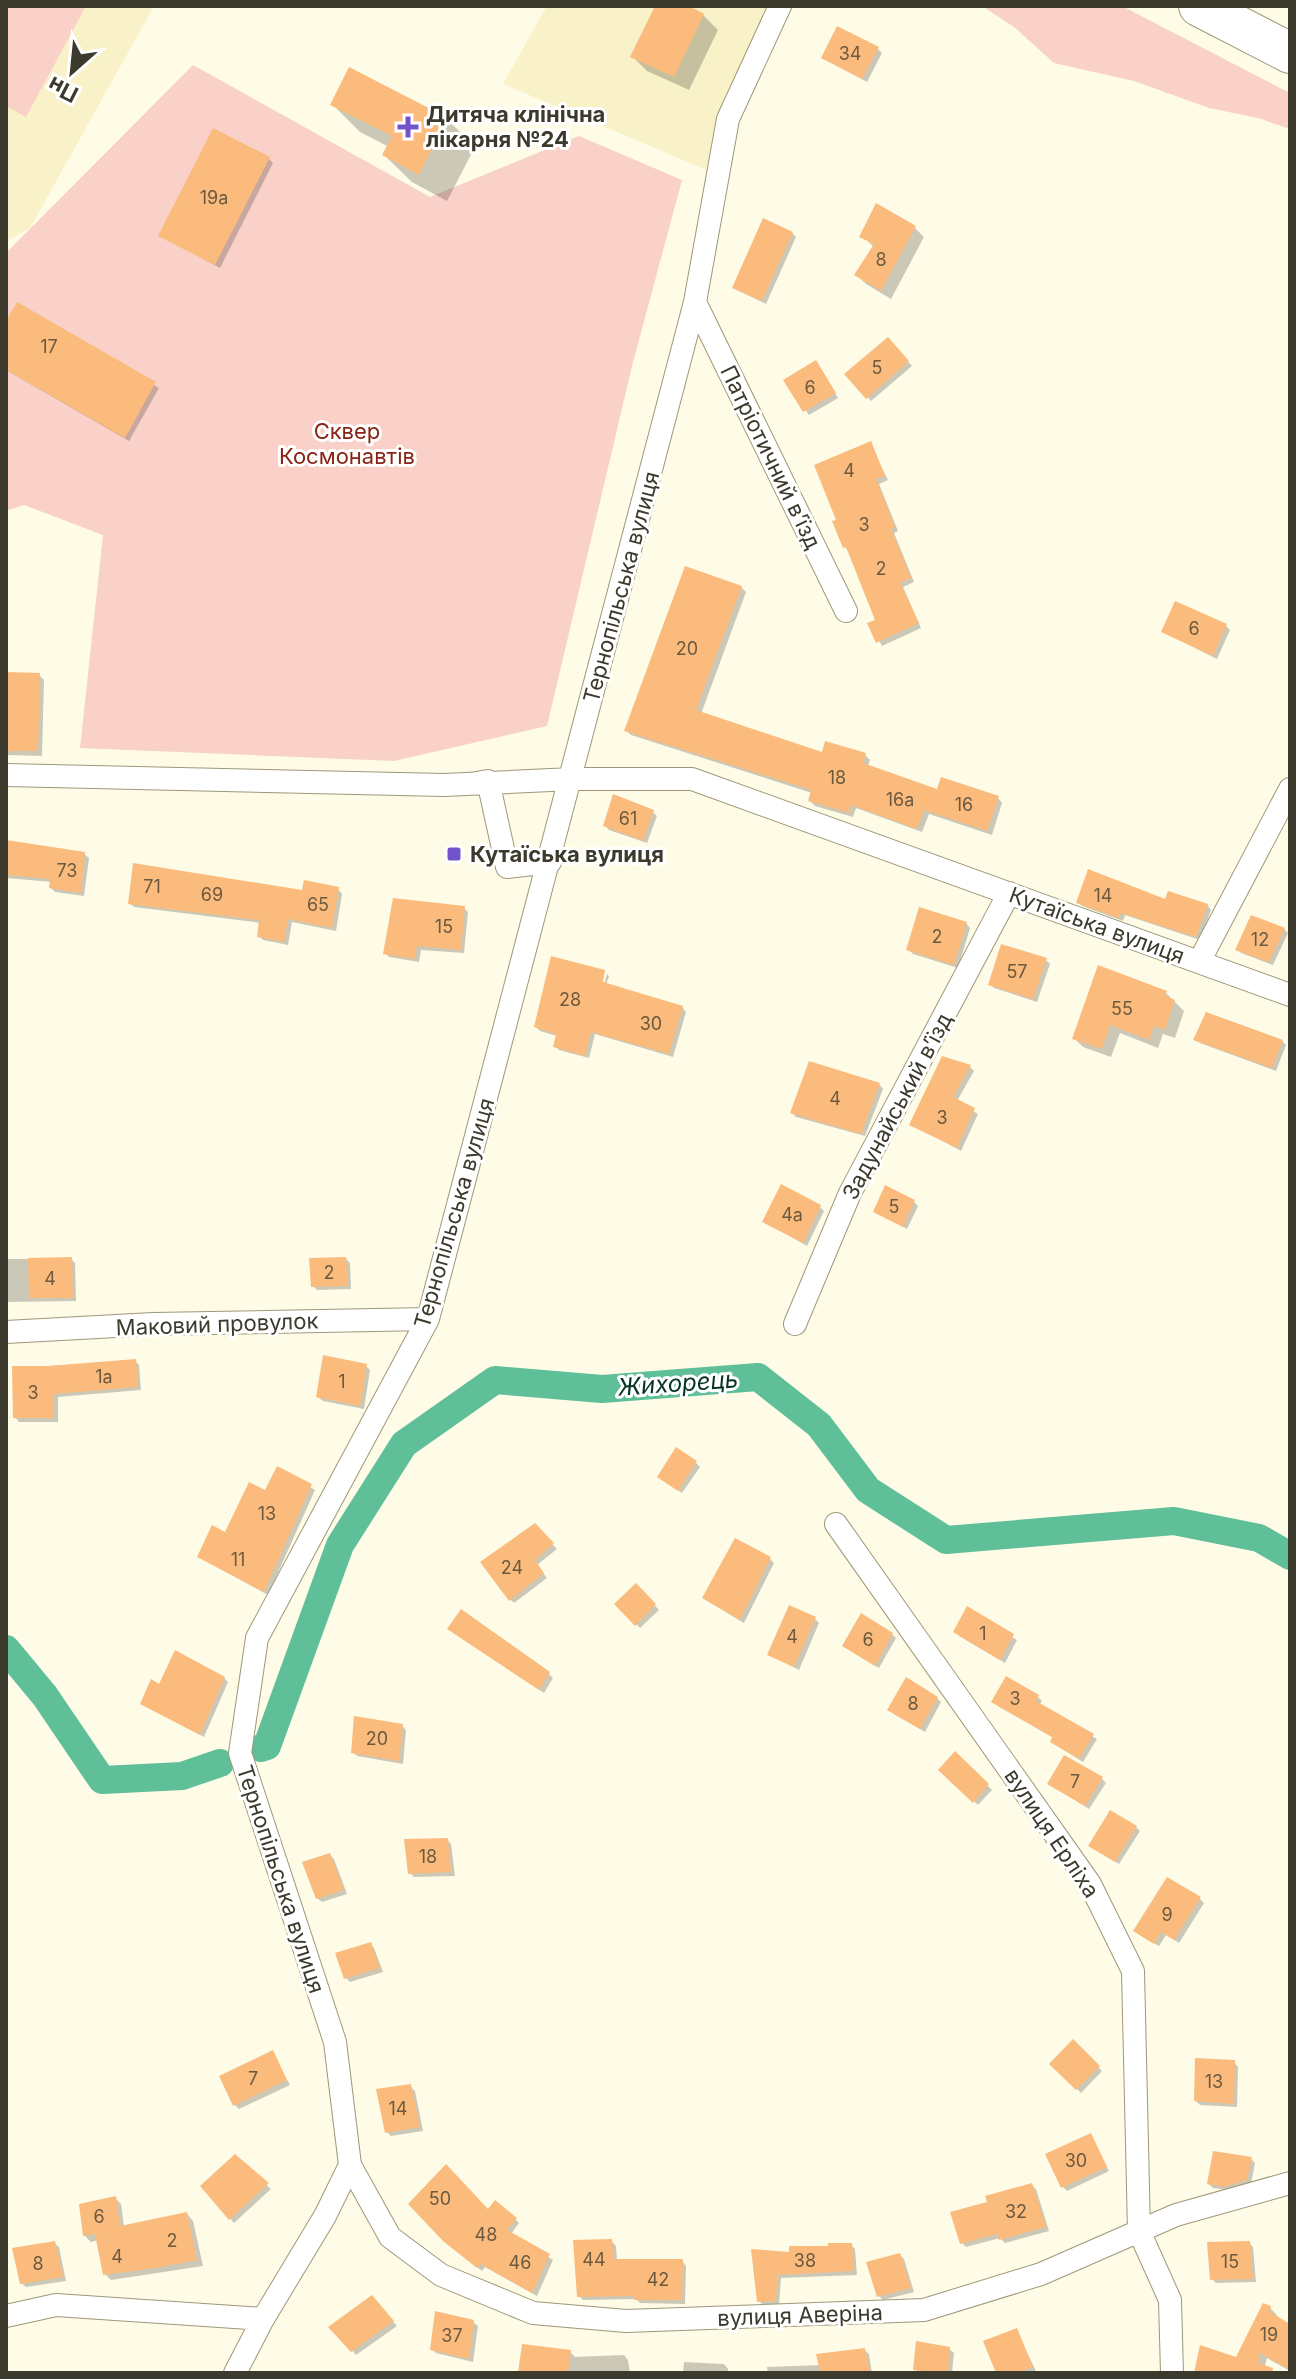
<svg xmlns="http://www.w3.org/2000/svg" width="1296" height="2379" viewBox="0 0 1296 2379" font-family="Inter,sans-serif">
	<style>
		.built { fill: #f9f1c7 }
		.green { fill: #f9d1c8 }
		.shadow { fill: #0003 }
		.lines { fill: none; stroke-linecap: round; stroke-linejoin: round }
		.canal { stroke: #5ebf99; stroke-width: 28 }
		.building { fill: #fabb7c }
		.street-casing { stroke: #9e9878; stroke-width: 24 }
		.highway-casing { stroke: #9e9878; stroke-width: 42 }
		.street { stroke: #fff; stroke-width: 22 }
		.highway { stroke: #fff; stroke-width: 40 }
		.poi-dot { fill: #7353cc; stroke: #fff; stroke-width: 3 }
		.labels { text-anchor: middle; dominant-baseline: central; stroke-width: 6; stroke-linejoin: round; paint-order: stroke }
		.number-label { font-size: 18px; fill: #6c5a40 }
		.poi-label { font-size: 22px; font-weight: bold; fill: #3c3a2c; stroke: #fff; text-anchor: start }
		.park-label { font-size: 22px; fill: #882414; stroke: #fff }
		.street-label { font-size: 22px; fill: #3c3a2c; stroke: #fff }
		.water-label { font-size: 24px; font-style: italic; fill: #053324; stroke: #fff }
	</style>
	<rect width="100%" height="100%" fill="#fefbe6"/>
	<path class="built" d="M6,6H154L30,228L6,241Z
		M547,6H770L723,107L707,170L503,84Z"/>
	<path class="green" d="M6,6H86L26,117L6,106Z
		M982,6H1122L1290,93V129L1258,118L1209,108L1134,81L1054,63L1014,27Z
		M193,65L430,197L579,136L682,180L632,366L547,726L394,761L80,748L103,535L24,505L6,511V253Z"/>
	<path class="shadow" d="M657,6H684L703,15L718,30L689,90L647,71L633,57Z
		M878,49L882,53L867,82L823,58Z
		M332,104L447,119L475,147L447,201L412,182L384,155L389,147L360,132Z
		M269,159L273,163L220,268L161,236Z
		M915,228L924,237L891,299L866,284L857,275L874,247L862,236Z
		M792,233L796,237L766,304L739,291L735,287Z
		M17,305L159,388L129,441L6,370V325Z
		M888,340L912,366L871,401L847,374Z
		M819,367L838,398L809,415L786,381Z
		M870,444L888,480L879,484L898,531L894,533L914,582L903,587L921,628L882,646L870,624L878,621L850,552L845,547L839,521Z
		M741,587L746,592L701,714L823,754L865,755L870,760L868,766L939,792L998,798L1002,803L992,835L929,814L922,832L856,808L853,817L815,806L810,801L812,793L631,735L626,730Z
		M1226,626L1230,630L1217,659L1163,632Z
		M6,674L39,675L44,680L42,756L6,755Z
		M653,812L657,816L647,843L609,830L605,825Z
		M6,842L84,854L89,858L84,896L55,892L51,888L52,882L6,878Z
		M338,889L342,894L336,931L292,922L288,945L263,940L259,936L261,923L134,907L130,903Z
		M1078,902H1167L1207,905L1211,910L1200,940L1125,915L1123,921L1082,906Z
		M464,908L468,912L464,953L421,950L419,962L389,957L385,953Z
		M966,923L970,928L958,968L913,954L909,950Z
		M1284,929L1288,933L1273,965L1241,953L1237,949Z
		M1046,960L1050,964L1037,1002L994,988L990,984Z
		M603,972L602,992L607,974L609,976L606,985L682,1007L686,1012L673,1057L595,1034L589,1058L559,1050L555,1046L557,1036L540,1031L536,1027Z
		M1166,993L1184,1011L1175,1038L1163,1034L1158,1048L1120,1033L1111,1057L1083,1047L1074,1038Z
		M1196,1039L1282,1041L1286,1045L1276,1071L1200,1043Z
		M943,1058L970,1067L974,1071L957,1101L978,1114L961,1151L912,1124Z
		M879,1084L883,1089L865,1136L796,1117L792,1113Z
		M914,1202L918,1206L907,1229L875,1211Z
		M820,1207L824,1211L807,1246L765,1222Z
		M6,1259H71L75,1263L76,1301L6,1302Z
		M346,1259L350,1263L351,1289L317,1290L313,1286Z
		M135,1361L139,1365L141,1390L58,1397V1422H19L15,1417L14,1368Z
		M366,1366L370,1370L364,1409L323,1401L318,1397Z
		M696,1463L700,1467L682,1493L664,1481Z
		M278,1468L315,1490L268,1595L199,1557L226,1535L266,1493Z
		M535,1526L557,1549L537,1565L547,1578L514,1603L510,1599Z
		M770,1559L774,1563L744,1623L709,1602Z
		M636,1585L659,1610L640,1628L617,1604Z
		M968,1609L1017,1640L1005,1663L959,1636Z
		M815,1619L819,1623L799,1670L770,1655Z
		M454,1633L549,1674L553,1678L544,1693Z
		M892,1634L896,1638L879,1668L849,1650Z
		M224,1678L228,1682L204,1737L147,1707L160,1687Z
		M1038,1697L1042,1701L1039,1705L1097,1739L1083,1762L1056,1745L1054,1738L998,1706Z
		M937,1698L941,1702L925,1732L894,1714Z
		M402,1726L406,1730L403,1764L357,1756L353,1752Z
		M955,1754L992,1790L978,1805L941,1770Z
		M1102,1779L1106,1783L1089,1809L1050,1784Z
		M1136,1827L1140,1831L1119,1864L1090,1846Z
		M447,1840L451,1844L455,1876L414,1877L410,1873Z
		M330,1855L334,1859L347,1894L322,1902L317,1898Z
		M1200,1899L1204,1903L1179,1943L1166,1935L1159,1946L1140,1935Z
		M370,1944L374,1948L383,1972L350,1982L346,1978Z
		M1073,2042L1102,2071L1081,2093L1052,2064Z
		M272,2053L290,2085L239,2109L235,2105Z
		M1234,2062L1238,2067L1237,2107L1200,2105L1196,2101Z
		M410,2086L415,2091L423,2131L391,2136L387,2132Z
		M1090,2135L1109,2171L1067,2191L1063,2187Z
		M235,2157L271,2189L234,2223L203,2186Z
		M1251,2159L1255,2163L1251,2184L1229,2190L1213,2188L1209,2184Z
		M1031,2185L1036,2189L1049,2231L1005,2243L1000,2238L966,2247L962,2243L989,2203Z
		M115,2198L121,2204L124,2227L187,2214L193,2221L203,2266L111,2280L105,2274L98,2240L91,2242L85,2236Z
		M488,2212L515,2219L519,2223L511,2234L553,2260L537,2296L485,2267L482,2271L450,2245Z
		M611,2241L616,2246L617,2261H682L686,2266L685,2304L640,2303L636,2299L583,2300L579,2296Z
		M54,2243L59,2247L66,2281L26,2287L21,2283Z
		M1249,2243L1253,2247L1256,2282L1216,2283L1212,2279Z
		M851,2245L855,2249L857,2275L781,2278L779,2305H763L759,2301L791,2255Z
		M900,2255L904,2259L914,2292L883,2300L879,2296Z
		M371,2297L397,2326L356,2355L331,2327Z
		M1270,2308L1277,2315L1276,2318L1290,2326V2371L1267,2358L1263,2373H1196L1237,2359Z
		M473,2322L478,2326L473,2362L436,2353L432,2349Z
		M1016,2330L1036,2371L999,2373Z
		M949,2349L954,2353L952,2373H919L915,2369Z
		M864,2350L869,2354L872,2373H768L767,2367L821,2365Z
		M570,2352L575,2357L624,2355L628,2360L630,2373H520Z
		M684,2362L724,2364L728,2369V2373H683Z"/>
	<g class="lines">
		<path class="canal" d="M6,1649L45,1696L102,1780L182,1776L220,1763
			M261,1748L267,1746L340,1545L404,1444L495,1380L602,1389L758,1377L819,1425L868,1490L946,1540L1174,1521L1259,1538L1290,1556"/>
	</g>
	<path class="building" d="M655,6H689L704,14L674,77L630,57Z
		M837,26L879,47L862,79L821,58Z
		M349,67L448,118L419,175L382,155L392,136L330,105Z
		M213,128L270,157L215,265L158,236Z
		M876,203L916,226L881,291L854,275L874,244L859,237Z
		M763,218L793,232L762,301L732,288Z
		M17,302L156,382L125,438L6,370V321Z
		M888,337L909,361L866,399L844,374Z
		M816,360L836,393L803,412L783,380Z
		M871,441L885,476L876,479L895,527L891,529L911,578L900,583L919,623L876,643L867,623L875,620L846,547L843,548L832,521L836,520L814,465Z
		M685,566L742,586L696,710L822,752L825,741L866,753L863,763L937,789L941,777L999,796L987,831L924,810L917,829L851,805L849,813L808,801L811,790L624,731Z
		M1175,601L1227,624L1213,656L1161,632Z
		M6,672L40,673L38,751H6Z
		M613,794L654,810L643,841L603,826Z
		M6,840L85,852L81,893L49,888L50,879L6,875Z
		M133,863L302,890L304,880L339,887L332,928L288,919L284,942L257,937L259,920L128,904Z
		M1088,869L1165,899L1168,891L1208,904L1196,937L1121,913L1119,918L1076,903Z
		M393,898L465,906L461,950L417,946L415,959L383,954Z
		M919,907L967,922L954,965L906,950Z
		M1251,915L1285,928L1269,962L1235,950Z
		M1001,944L1047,958L1033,999L988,985Z
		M551,956L605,970L603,982L683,1006L669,1054L591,1032L585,1056L553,1047L556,1034L534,1027Z
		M1098,965L1167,991L1165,996L1175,1000L1165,1030L1154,1026L1149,1040L1110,1025L1102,1049L1072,1039Z
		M1206,1012L1283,1040L1272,1068L1193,1040Z
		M942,1056L971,1065L953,1097L975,1108L957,1148L909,1125Z
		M809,1061L880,1083L861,1134L790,1113Z
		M781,1184L821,1205L803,1243L762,1222Z
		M885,1185L915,1200L903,1227L873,1212Z
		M72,1257L73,1298H29L28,1258Z
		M346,1257L348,1286L311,1287L309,1258Z
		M323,1355L367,1364L360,1406L316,1397Z
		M136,1359L138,1387L54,1394V1418H13L12,1366H49Z
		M676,1447L697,1461L678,1491L657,1477Z
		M277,1466L312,1484L264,1592L197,1557L212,1525L225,1532L249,1482L265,1490Z
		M535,1523L554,1543L535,1560L544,1573L509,1601L480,1562Z
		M735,1538L771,1557L740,1620L702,1598Z
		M636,1583L656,1604L635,1626L614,1604Z
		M789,1605L816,1617L794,1667L767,1655Z
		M967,1606L1014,1634L1000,1660L953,1632Z
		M461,1609L550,1672L539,1690L447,1629Z
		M861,1613L893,1633L875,1666L842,1646Z
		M175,1650L225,1677L200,1735L140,1704L151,1679L159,1684Z
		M1006,1676L1039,1695L1036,1701L1094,1734L1079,1759L1050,1742L1052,1737L991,1702Z
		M906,1677L938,1697L920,1729L887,1710Z
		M354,1716L403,1724L399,1761L351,1753Z
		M955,1751L989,1784L973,1803L938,1770Z
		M1064,1755L1103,1777L1085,1806L1047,1784Z
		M1110,1810L1137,1826L1115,1862L1088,1846Z
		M448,1838L451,1872L408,1874L404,1839Z
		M330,1853L344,1890L316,1899L302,1862Z
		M1167,1877L1201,1897L1174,1940L1161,1932L1154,1944L1133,1931Z
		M371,1942L380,1968L344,1979L335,1953Z
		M1073,2039L1100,2066L1076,2090L1049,2064Z
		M273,2050L287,2080L233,2106L219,2076Z
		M1195,2058L1235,2060L1234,2104L1194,2101Z
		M411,2084L420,2127L385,2133L376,2089Z
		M1091,2133L1107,2167L1061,2188L1045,2154Z
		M1213,2151L1252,2157L1247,2180L1224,2187L1207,2184Z
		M235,2154L269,2183L229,2220L200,2186Z
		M446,2164L488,2209L495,2200L517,2218L507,2230L550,2254L532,2293L480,2264L477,2268L443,2241L408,2204Z
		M1032,2183L1046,2227L999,2240L997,2234L960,2244L950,2212L987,2202L985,2196Z
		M116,2196L120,2226L187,2212L197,2260L156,2268L103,2275L95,2234L83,2236L79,2204Z
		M612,2239L614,2259H683L682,2300H634V2296L577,2297L573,2240Z
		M55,2241L63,2277L20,2284L12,2248Z
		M1250,2241L1253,2279L1210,2280L1207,2242Z
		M828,2243H852L854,2271L778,2275L776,2301L757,2302L751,2249L789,2252V2246H828Z
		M900,2253L911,2288L877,2297L866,2262Z
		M372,2295L394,2321L351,2352L328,2327Z
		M1263,2303L1271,2306L1270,2312L1290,2324V2370L1260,2353L1258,2363L1273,2368L1272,2373H1194L1200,2345L1236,2357Z
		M435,2311L474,2320L469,2359L430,2350Z
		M1017,2328L1033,2367L1018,2373H996L983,2341Z
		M916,2341L950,2347L948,2373L913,2370Z
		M522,2344L571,2350L568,2373H518Z
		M865,2348L870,2373H820L816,2354Z"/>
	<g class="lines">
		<defs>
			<path id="street" d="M695,302L846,611
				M6,775L444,785L572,779H692L1290,995
				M476,783L488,781L507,867L550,862
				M1199,962L1290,789
				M795,1324L850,1193L1009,893
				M6,1332L153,1324L428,1319
				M836,1524L1090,1884L1133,1971L1139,2231L1170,2300L1172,2373
				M350,2165L390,2237L441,2275L533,2313L626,2321L924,2310L1041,2274L1176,2215L1290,2183
				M6,2316L56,2305L263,2319
				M235,2373L263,2319L325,2216L350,2165L335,2042L240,1753L257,1638L428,1319L695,302L728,119L780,6"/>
			<path id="highway" d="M1199,6L1290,53"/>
		</defs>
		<use href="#street" class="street-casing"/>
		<use href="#highway" class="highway-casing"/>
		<use href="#street" class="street"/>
		<use href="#highway" class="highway"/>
	</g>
	<g class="poi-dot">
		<path d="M404 115h8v8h8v8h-8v8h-8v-8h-8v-8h8z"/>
		<rect x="446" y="846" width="16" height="16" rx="4"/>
	</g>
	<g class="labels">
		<g class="number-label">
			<text x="850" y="53">34</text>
			<text x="214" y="197">19а</text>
			<text x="881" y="259">8</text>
			<text x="49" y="346">17</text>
			<text x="877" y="367">5</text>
			<text x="810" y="387">6</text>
			<text x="849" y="470">4</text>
			<text x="864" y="524">3</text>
			<text x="881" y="568">2</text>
			<text x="1194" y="628">6</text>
			<text x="687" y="648">20</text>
			<text x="837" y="777">18</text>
			<text x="900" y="799">16а</text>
			<text x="964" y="804">16</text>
			<text x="628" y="818">61</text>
			<text x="67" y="870">73</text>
			<text x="152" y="886">71</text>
			<text x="212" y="894">69</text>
			<text x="1103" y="895">14</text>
			<text x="318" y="904">65</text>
			<text x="444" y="926">15</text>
			<text x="937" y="936">2</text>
			<text x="1260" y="939">12</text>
			<text x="1017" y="971">57</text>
			<text x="570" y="999">28</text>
			<text x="1122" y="1008">55</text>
			<text x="651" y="1023">30</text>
			<text x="835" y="1098">4</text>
			<text x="942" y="1117">3</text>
			<text x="894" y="1206">5</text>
			<text x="792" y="1214">4а</text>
			<text x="329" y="1272">2</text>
			<text x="50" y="1278">4</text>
			<text x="104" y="1376">1а</text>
			<text x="342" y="1381">1</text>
			<text x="33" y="1392">3</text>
			<text x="267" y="1513">13</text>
			<text x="238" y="1559">11</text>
			<text x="512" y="1567">24</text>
			<text x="983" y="1633">1</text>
			<text x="792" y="1636">4</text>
			<text x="868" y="1639">6</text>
			<text x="1015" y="1698">3</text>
			<text x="913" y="1703">8</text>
			<text x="377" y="1738">20</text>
			<text x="1075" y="1781">7</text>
			<text x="428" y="1856">18</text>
			<text x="1167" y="1914">9</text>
			<text x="253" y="2078">7</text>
			<text x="1214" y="2081">13</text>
			<text x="398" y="2108">14</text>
			<text x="1076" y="2160">30</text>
			<text x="440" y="2198">50</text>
			<text x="1016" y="2211">32</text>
			<text x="99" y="2216">6</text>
			<text x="486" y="2234">48</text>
			<text x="172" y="2240">2</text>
			<text x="117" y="2256">4</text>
			<text x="594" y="2259">44</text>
			<text x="805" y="2260">38</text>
			<text x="1230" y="2261">15</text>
			<text x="520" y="2262">46</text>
			<text x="38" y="2263">8</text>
			<text x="658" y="2279">42</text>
			<text x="1269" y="2334">19</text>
			<text x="452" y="2335">37</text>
		</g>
		<g class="poi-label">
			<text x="426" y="114">Дитяча клінічна<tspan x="426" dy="25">лікарня №24</tspan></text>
			<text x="470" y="854">Кутаїська вулиця</text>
		</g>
		<g class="park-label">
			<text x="347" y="431">Сквер<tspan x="347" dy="25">Космонавтів</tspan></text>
		</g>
		<g class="street-label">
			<text transform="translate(771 457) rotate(64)">Патріотичний в’їзд</text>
			<text transform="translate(621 587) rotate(-75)">Тернопільська вулиця</text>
			<text transform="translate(1097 925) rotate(20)">Кутаїська вулиця</text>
			<text transform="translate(897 1106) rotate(-62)">Задунайський в’їзд</text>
			<text transform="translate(454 1213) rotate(-74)">Тернопільська вулиця</text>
			<text transform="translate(217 1324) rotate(-2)">Маковий провулок</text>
			<text transform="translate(1052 1833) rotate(56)">вулиця Ерліха</text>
			<text transform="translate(281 1879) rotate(72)">Тернопільська вулиця</text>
			<text transform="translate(800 2315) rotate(-2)">вулиця Аверіна</text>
		</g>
		<g class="water-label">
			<text transform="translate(678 1383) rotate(-4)">Жихорець</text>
		</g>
	</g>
	<rect width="1296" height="2379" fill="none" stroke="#3c3a2c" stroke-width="16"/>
	<g transform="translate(72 72) rotate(207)" stroke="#ffffff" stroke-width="6" paint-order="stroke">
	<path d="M0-6L14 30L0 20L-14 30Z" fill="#3c3a2c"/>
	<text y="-12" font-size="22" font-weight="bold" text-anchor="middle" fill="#3c3a2c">Пн</text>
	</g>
</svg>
